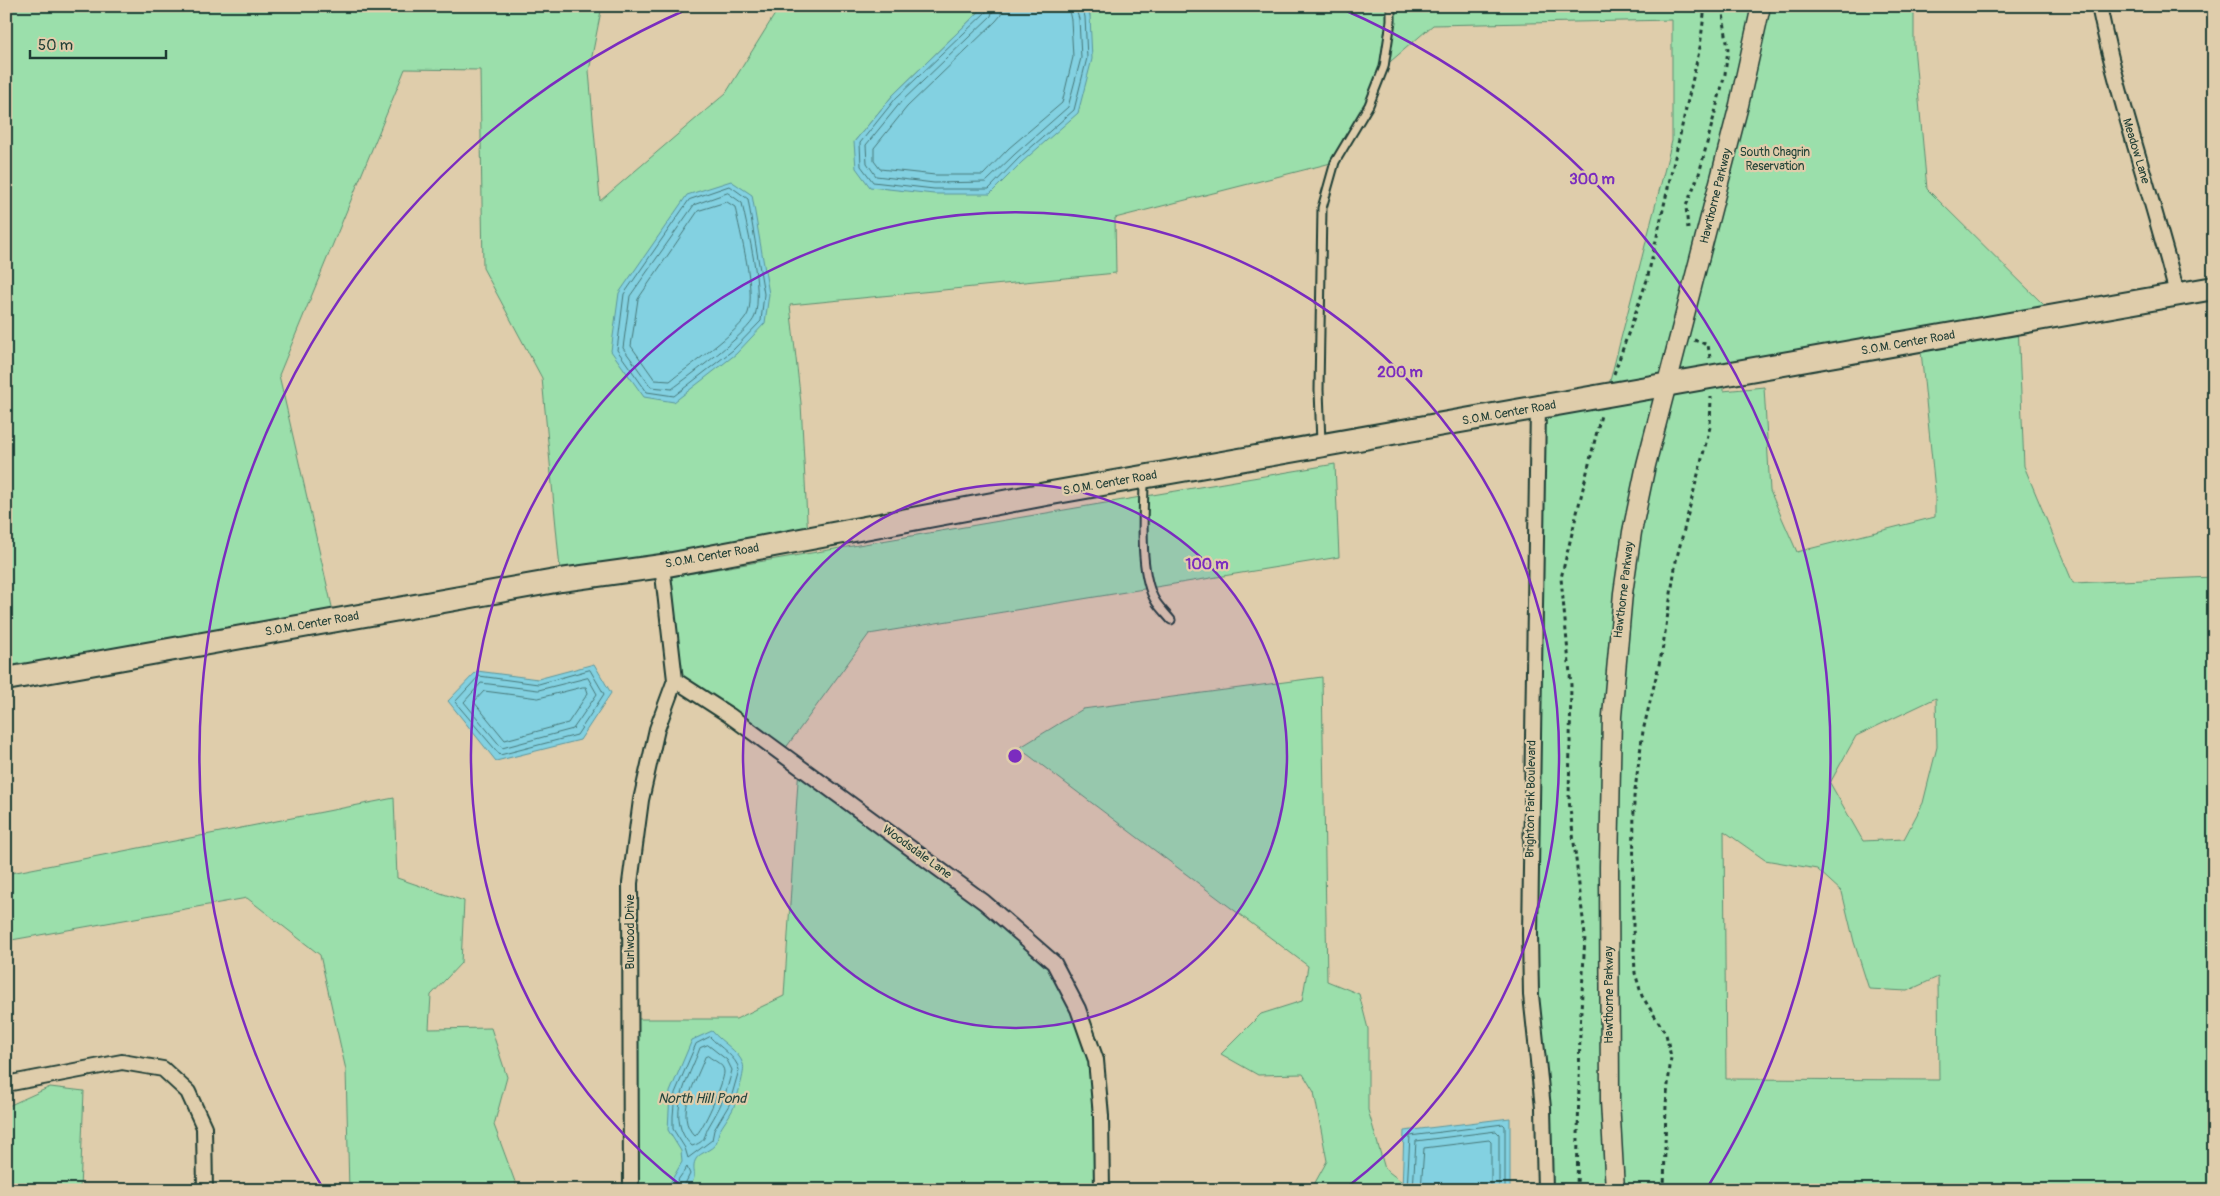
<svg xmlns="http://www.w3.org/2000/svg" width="2220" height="1196" viewBox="0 0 2220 1196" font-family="Pangolin,sans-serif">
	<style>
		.green { fill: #9bdfab; stroke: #5d8e70; fill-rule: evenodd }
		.water { fill: #83d1e1; stroke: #5b969c }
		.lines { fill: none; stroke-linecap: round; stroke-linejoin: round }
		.shore { stroke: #477879; stroke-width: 1 }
		.service-casing { stroke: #1f3d34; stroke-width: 11 }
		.minor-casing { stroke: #1f3d34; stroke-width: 18 }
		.tertiary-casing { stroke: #1f3d34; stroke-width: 21 }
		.primary-casing { stroke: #1f3d34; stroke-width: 26 }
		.path { stroke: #1f3d34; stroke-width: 3; stroke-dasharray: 4 4; stroke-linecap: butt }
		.service { stroke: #dfcdab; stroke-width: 7 }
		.minor { stroke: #dfcdab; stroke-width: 14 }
		.tertiary { stroke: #dfcdab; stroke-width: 18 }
		.primary { stroke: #dfcdab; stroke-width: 22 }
		.ring { fill: none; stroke: #7b2cbf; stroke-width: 2.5 }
		.labels { text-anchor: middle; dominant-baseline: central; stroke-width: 4.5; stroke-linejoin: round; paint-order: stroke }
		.street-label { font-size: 12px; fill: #1f3d34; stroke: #dfcdab }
		.park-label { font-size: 12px; fill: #25453a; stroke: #dfcdab }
		.water-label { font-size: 14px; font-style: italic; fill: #24443d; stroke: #dfcdab }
		.centre { fill: #7b2cbf; stroke: #dfcdab; stroke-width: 2.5 }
		.ring-label { font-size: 15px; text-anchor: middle; font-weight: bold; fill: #7b2cbf; stroke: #dfcdab; stroke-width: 4.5; stroke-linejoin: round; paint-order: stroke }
	</style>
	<rect width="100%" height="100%" fill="#dfcdab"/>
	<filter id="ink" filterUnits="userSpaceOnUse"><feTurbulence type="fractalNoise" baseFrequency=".02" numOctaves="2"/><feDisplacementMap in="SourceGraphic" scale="10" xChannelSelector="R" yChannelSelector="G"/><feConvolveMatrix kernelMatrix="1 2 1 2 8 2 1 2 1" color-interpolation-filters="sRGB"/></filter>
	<g filter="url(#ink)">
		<path class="green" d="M6,6H602L589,71L600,201L726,93L780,6H985L893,95L854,142L990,194L1022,162L1090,16L1086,6H1914V46L1927,189L2055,316L2018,323L2024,466L2073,583L2214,577V1190H1545L1531,995L1538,408L1604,396L1610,381L1672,141V20L1433,25L1384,67L1369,105L1335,162L1115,218L1116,273L790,305L801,403L808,539L561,580L542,378L483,268L480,70L405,69L279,375L335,620L6,679ZM1920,341L1935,490V517L1797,552L1770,491L1764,387L1723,391V376ZM1936,698L1937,747L1923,803L1904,839L1863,841L1830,783L1856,736ZM1724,831L1765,860L1817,869L1842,892L1854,942L1869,989L1907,991L1938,977L1939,1080L1726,1079Z
			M1335,464L1339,557L869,634L782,753L675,680L664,578Z
			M1322,677L1327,981L1359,994L1368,1029V1110L1385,1169L1402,1182V1190H1311L1327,1161L1314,1092L1303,1074L1258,1075L1221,1054L1261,1014L1302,1001L1308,966L1019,748L1083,709Z
			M799,766L1054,963L1096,1060L1102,1190H631L630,1019H736L784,996Z
			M394,798L397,878L464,901L461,963L431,995L429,1029L491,1028L507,1077L494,1125L518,1190H349L346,1070L320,955L247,898L6,941V874Z
			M50,1087L84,1091L80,1190H6V1107Z"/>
		<path class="water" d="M985,6H1086L1090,16L1092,59L1078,113L1022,162L990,194H934L870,187L856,168L854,142L893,95Z
			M731,181L752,195L769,294L765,323L736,354L674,402L644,397L611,351L619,293L687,195Z
			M594,664L611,693L580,740L496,761L448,701L477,671L538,679Z
			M712,1031C722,1043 738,1050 743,1064C746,1070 736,1101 733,1109C729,1117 723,1124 719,1132C718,1135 718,1140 716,1143C712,1151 700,1152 696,1159C690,1169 700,1176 688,1187C683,1192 673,1190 666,1190L682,1162L681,1151L668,1130L670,1092L692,1040Z
			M1510,1118V1190H1402L1404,1131Z"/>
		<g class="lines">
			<path class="shore" d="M988,6L986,12L896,98L860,143L861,166L873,182L934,189H989L1019,158L1074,110L1087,58L1085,17L1082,6
				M994,6L991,16L901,102L866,145L867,163L876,176L934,183L986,182L1015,154L1068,107L1081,58L1079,19L1075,6
				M1002,6L1001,15L996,21L907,107L874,148V161L880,169L935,175H983L1009,148L1062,103L1073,57L1071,20L1068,6
				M730,186L748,199L764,294L761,321L733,350L674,396L647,392L617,350L624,294L689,200Z
				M728,193L742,203C748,233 763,288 755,316C750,332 688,377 672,389L651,387L623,348L630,296L694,205Z
				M727,202L735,207C740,233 756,290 748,313C743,329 685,369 670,381L655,380L631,346L638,299L698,211Z
				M590,670L604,694L577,735L500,755L455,702L479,676L538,684Z
				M588,678L597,694L573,729L502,748L464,702L481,683L538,690Z
				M583,687H586L588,693L568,723L505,740L474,702L484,691L538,698Z
				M710,1037C719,1047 737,1057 739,1070L729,1105L714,1130L712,1140L688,1158L685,1148L673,1129V1116L675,1093L696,1044Z
				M708,1045L727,1060L732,1070C726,1095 722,1104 709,1126C703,1137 707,1141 692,1146C663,1118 689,1078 700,1048Z
				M708,1056C714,1061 724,1064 724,1072C724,1083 702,1132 695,1136C673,1116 697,1080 705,1057Z
				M671,1190L687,1167L690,1174L682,1190
				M1407,1190L1410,1136L1503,1124L1505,1126V1190
				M1413,1190L1416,1141L1496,1131L1499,1134V1190
				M1421,1190L1424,1148L1489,1140L1491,1142V1190"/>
			<defs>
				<path id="service" d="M1321,443L1319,390L1322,208L1335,162L1369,105L1384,67L1391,21V6
					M1144,480C1144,513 1138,574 1156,602C1160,608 1166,614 1171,620"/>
				<path id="minor" d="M2099,6C2119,104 2153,198 2177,294
					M1538,408L1530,934L1531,995L1543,1108L1545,1190
					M662,566L675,680L729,715L984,902L1054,963L1078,1009L1096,1060L1101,1116L1102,1190
					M6,1084L122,1062L163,1069L188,1092L204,1127L205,1190
					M631,1190L630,883L641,800L657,729L675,680"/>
				<path id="tertiary" d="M1615,1190L1610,1101L1609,867L1612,716L1623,593L1632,532L1646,465L1739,105L1761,6"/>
				<path id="primary" d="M6,679L561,580L662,566L1046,494L2214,288"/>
			</defs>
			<use href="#service" class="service-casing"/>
			<use href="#minor" class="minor-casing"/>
			<use href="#tertiary" class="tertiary-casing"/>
			<use href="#primary" class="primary-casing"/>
			<path class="path" d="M1688,229L1686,206L1699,174L1725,74L1728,49L1722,6
				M1694,340L1708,345L1710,358
				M1614,374L1647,280L1700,47L1705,6
				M1577,1190L1580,1030L1585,936L1569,800L1571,685L1561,578L1601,415
				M1664,1190L1666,1104L1671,1057L1666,1034L1642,996L1635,973L1633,927L1634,797L1643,731L1662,652L1676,561L1710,427L1711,397"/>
			<use href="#service" class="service"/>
			<use href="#minor" class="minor"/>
			<use href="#tertiary" class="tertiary"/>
			<use href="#primary" class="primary"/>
		</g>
	</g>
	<circle cx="1015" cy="756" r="272" fill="#7b2cbf" fill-opacity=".12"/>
	<g class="ring">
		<circle cx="1015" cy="756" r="272"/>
		<path d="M684 1188A544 544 0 1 1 1346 1188"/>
		<path d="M323 1188A816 816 0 0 1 690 8M1340 8A816 816 0 0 1 1707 1188"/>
	</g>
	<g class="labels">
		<g class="street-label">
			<text transform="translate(2136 151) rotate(73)">Meadow Lane</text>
			<text transform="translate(1716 196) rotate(-76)">Hawthorne Parkway</text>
			<text transform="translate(1908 343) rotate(-10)">S.O.M. Center Road</text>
			<text transform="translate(1509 413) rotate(-10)">S.O.M. Center Road</text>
			<text transform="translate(1110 483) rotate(-10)">S.O.M. Center Road</text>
			<text transform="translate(712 556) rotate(-10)">S.O.M. Center Road</text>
			<text transform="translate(1624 590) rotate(-83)">Hawthorne Parkway</text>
			<text transform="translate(312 624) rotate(-10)">S.O.M. Center Road</text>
			<text transform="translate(1531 799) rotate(-89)">Brighton Park Boulevard</text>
			<text transform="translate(917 852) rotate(36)">Woodsdale Lane</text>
			<text transform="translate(630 932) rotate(-90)">Burlwood Drive</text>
			<text transform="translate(1609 995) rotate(-90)">Hawthorne Parkway</text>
		</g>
		<g class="park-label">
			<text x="1775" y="152">South Chagrin<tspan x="1775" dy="14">Reservation</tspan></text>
		</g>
		<g class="water-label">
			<text x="702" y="1098">North Hill Pond</text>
		</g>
	</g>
	<circle cx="1015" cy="756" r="8" class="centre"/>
	<g class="ring-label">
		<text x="1592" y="184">300 m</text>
		<text x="1400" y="377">200 m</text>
		<text x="1207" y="569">100 m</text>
	</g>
	<rect width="2220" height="1196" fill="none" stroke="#dfcdab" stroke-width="25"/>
	<rect x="12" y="12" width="2195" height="1171" fill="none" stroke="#1f3d34" stroke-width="2" filter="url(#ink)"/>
	<path d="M30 50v8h136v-8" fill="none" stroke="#1f3d34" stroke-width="2.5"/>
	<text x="38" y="50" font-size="15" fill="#1f3d34" stroke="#dfcdab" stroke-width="4" paint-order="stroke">50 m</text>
</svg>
